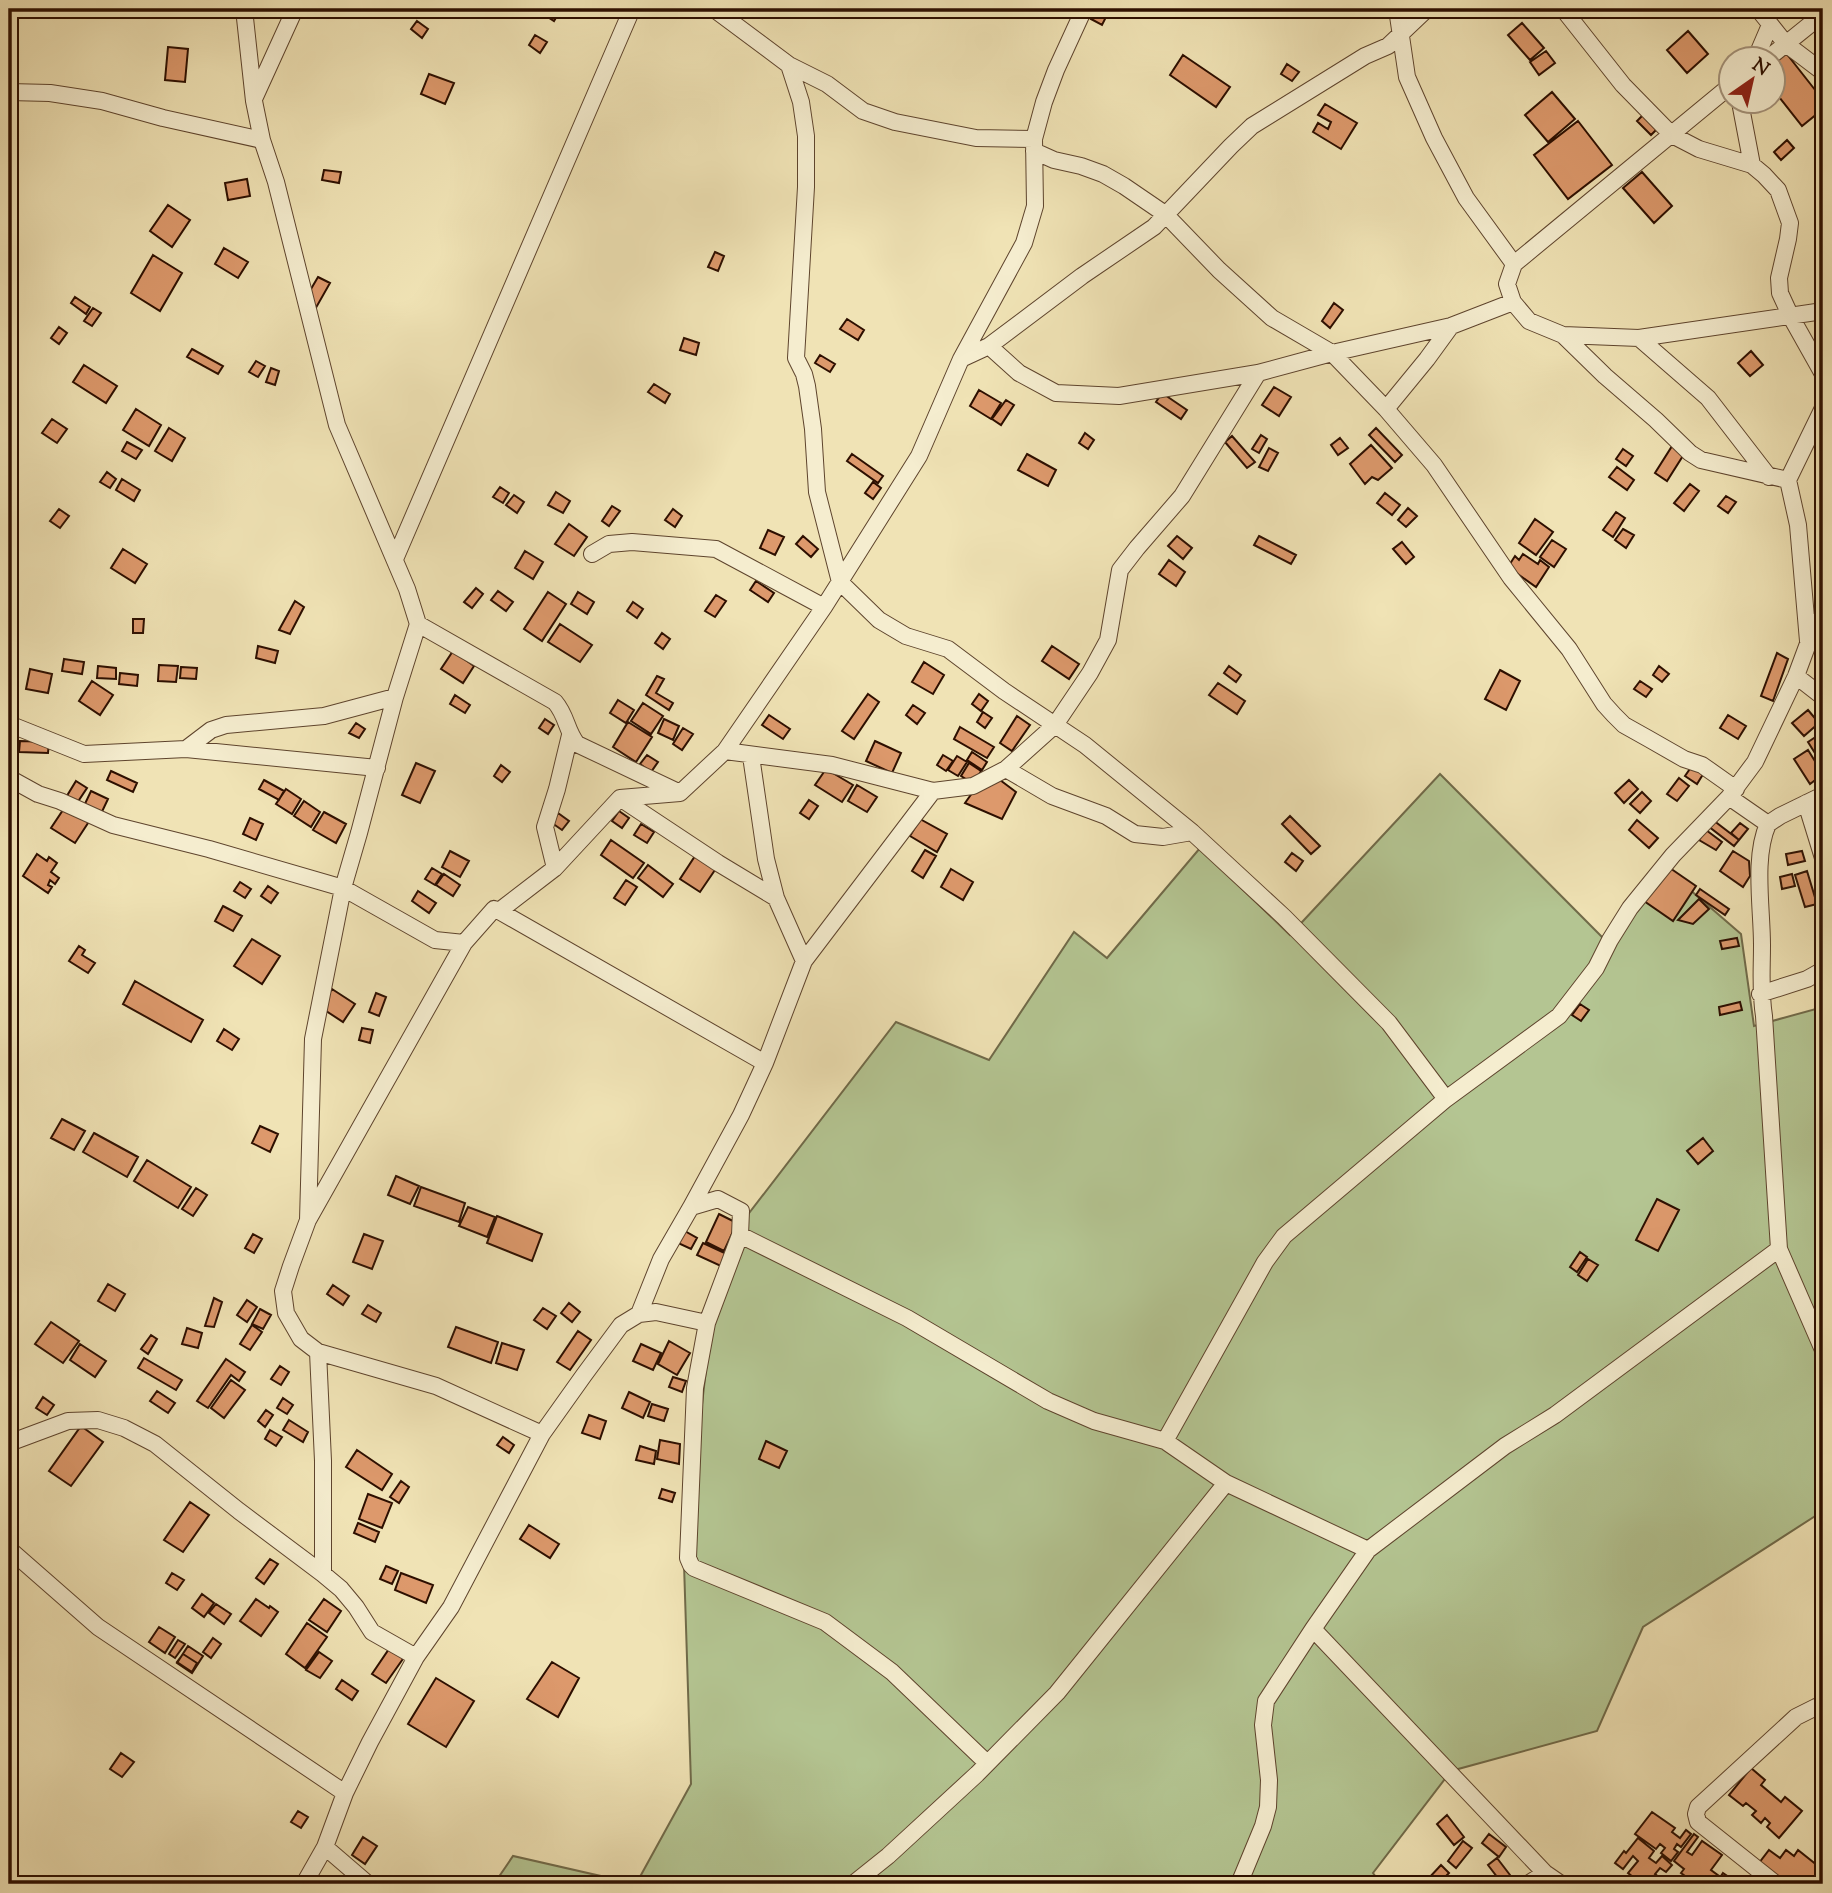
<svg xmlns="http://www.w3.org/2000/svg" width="1832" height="1893" viewBox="0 0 1832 1893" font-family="'Sorts Mill Goudy',serif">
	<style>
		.green { fill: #b4c592; stroke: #706a49; stroke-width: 2 }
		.building { fill: #dd996c; stroke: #2d0f00; stroke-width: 2 }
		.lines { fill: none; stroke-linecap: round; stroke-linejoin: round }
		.street-casing { stroke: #5e442d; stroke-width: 18 }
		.street { stroke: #f5edcf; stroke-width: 16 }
	</style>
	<rect width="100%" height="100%" fill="#f0e3b5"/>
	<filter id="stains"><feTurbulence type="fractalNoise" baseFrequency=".00286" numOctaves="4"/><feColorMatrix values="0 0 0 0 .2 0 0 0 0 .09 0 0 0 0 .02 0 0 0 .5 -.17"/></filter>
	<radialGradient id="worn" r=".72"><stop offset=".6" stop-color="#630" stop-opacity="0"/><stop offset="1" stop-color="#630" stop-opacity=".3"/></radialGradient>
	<path class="green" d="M1440,774L1605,940L1667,870L1741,934L1754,1026L1823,1007V1511L1643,1627L1597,1731L1451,1771L1373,1873L1381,1884H494L513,1856L636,1884L691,1784L684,1564L712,1316L743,1221L896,1022L989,1060L1074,932L1107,958L1200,848L1290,935Z"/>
	<path class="building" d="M546,9H561L554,21L543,14Z
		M1096,10L1107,15L1102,25L1091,19Z
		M417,21L428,29L422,38L411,29Z
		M1522,23L1544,48L1530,60L1508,35Z
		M1688,31L1708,54L1687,73L1667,50Z
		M535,35L547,42L540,53L529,45Z
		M168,47L188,49L185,82L165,80Z
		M1546,51L1555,63L1539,75L1530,62Z
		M1786,53L1823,100V109L1802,126L1772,88V64Z
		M1183,55L1230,87L1216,107L1170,75Z
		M1287,64L1299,72L1292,81L1281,74Z
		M429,74L454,83L445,104L421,94Z
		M1552,92L1575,119L1548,142L1525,115Z
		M1325,104L1357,123L1341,149L1313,132L1318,123L1328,129L1331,122L1318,115Z
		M1648,110L1662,124L1651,135L1637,121Z
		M1578,121L1612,165L1568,199L1534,155Z
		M1787,140L1794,148L1781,160L1774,152Z
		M324,170L341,172L339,183L322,180Z
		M1642,172L1672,206L1654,223L1623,188Z
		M247,179L250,196L228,200L225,183Z
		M168,205L190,220L172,247L150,231Z
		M224,248L248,262L238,278L215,264Z
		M715,252L724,256L718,271L708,267Z
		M153,255L182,273L160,311L131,293Z
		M318,277L330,283L313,313L301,306Z
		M75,297L90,307L86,314L71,303Z
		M1334,303L1343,310L1330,328L1322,321Z
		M93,308L101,313L92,326L84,321Z
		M847,319L864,330L858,340L840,329Z
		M59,327L67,333L59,344L51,338Z
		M684,338L699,343L696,355L680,350Z
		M192,349L223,366L218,374L187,357Z
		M1751,351L1763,365L1750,376L1738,363Z
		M820,355L835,364L830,372L815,363Z
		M256,361L265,366L258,377L249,372Z
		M84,365L117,386L106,403L73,382Z
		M271,368L279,371L275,385L266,382Z
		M654,384L670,394L665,403L648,392Z
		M1274,387L1291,397L1279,416L1262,405Z
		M979,390L1001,403L991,419L970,406Z
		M1162,393L1187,410L1181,419L1156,402Z
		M1006,400L1014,405L1001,425L992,419Z
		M136,409L161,425L149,446L123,430Z
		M52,419L67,429L57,443L42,433Z
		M169,428L185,438L172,461L155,451Z
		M1376,428L1402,455L1395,462L1369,435Z
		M1085,433L1094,440L1088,449L1079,443Z
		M1261,435L1267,439L1259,453L1252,449Z
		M1232,436L1255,462L1247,468L1225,442Z
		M1340,438L1348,448L1338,455L1331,445Z
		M127,442L142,450L136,459L122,451Z
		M1674,443L1686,451L1667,481L1655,473Z
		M1371,445L1392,468L1378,480L1372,477L1365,484L1350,464Z
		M1269,448L1278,453L1268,471L1259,467Z
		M1623,449L1633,456L1626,466L1616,459Z
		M852,454L883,476L878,483L847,461Z
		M1027,454L1056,470L1048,486L1018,470Z
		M1617,467L1634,480L1627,490L1609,477Z
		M107,472L116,479L110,488L100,482Z
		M122,479L140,490L134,501L116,490Z
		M873,482L881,488L873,499L865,493Z
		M1690,484L1699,491L1684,511L1674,503Z
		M500,487L509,493L503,503L493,497Z
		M556,492L570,501L563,513L548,505Z
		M1385,493L1400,505L1392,515L1377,503Z
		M514,495L524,502L517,513L506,505Z
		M1726,496L1736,502L1728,513L1718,506Z
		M612,506L620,511L609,526L602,521Z
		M1408,508L1417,516L1406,527L1398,520Z
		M59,509L69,516L60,528L50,521Z
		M673,509L682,516L675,527L665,520Z
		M1616,512L1625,518L1613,537L1603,530Z
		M1535,519L1553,532L1536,555L1519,543Z
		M569,524L587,537L574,556L555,544Z
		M1623,529L1634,535L1626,548L1615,540Z
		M768,530L784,537L775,555L760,548Z
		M803,536L818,549L811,557L796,544Z
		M1177,536L1192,548L1183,559L1168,546Z
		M1259,536L1296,555L1291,564L1254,545Z
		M1552,540L1566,549L1554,567L1540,557Z
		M1402,542L1414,557L1406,564L1393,549Z
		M123,549L147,564L135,583L111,568Z
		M525,551L543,562L533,579L515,568Z
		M1523,554L1538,564L1540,560L1549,567L1536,587L1508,567L1515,556L1519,560Z
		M1169,560L1185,572L1176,586L1159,574Z
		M756,581L774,593L768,602L750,590Z
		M476,588L483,594L472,608L464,602Z
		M498,591L513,602L506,611L491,600Z
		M548,592L566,604L542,641L524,629Z
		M578,592L594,602L587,614L571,604Z
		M716,595L726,601L715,617L705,611Z
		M295,601L304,607L290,634L279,630Z
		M633,602L643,609L637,618L627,611Z
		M133,619H144L143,633H133Z
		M560,624L592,645L580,662L548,642Z
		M662,633L670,639L663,649L655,643Z
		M258,646L278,651L275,663L256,658Z
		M1052,646L1079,664L1069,679L1042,661Z
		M453,651L474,666L463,683L441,669Z
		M1777,653L1788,659L1773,701L1761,696Z
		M64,659L84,662L82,674L62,671Z
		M924,662L944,675L933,694L912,682Z
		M159,665L178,666L176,682L158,681Z
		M98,666L116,668V679L97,678Z
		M1229,666L1241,675L1236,682L1224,673Z
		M1659,666L1669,674L1662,682L1653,675Z
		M181,667L197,668L196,679L180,678Z
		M30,669L52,674L48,693L26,689Z
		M1500,670L1520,681L1506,710L1485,699Z
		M120,673L138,675L137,686L119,684Z
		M657,676L664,679L656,693L673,703L669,710L646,695Z
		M92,681L113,695L100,715L79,701Z
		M1640,681L1652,689L1646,697L1634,689Z
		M1218,683L1245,701L1237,714L1209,695Z
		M868,694L879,702L854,739L842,731Z
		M979,694L988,701L981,711L972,704Z
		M455,695L470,705L465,713L450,704Z
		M618,700L634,710L626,723L610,713Z
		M643,703L663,716L651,734L631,721Z
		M913,705L925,713L917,724L906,715Z
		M1808,710L1819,723L1804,736L1792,723Z
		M983,712L992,718L985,728L977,722Z
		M769,715L790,729L783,739L762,725Z
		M1728,715L1746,726L1738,739L1720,728Z
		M1017,716L1030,725L1012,751L1000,743Z
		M545,719L554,725L548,734L539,728Z
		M664,719L679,726L673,740L658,733Z
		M628,722L652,737L636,762L613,747Z
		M356,723L365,729L359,738L349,733Z
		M960,727L994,747L987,758L954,739Z
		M683,728L693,734L682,750L673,744Z
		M1823,732V755L1818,758L1808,742Z
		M20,741L49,742L48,753L19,752Z
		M875,741L901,753L892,773L866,761Z
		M1808,750L1823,774L1810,784L1794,759Z
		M972,752L987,762L982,770L967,760Z
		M647,755L658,762L651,772L640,764Z
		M943,755L953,761L946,771L937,765Z
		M957,756L967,762L958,776L948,770Z
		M416,763L435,771L420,803L402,795Z
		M969,763L981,771L974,784L961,776Z
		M1694,763L1705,771L1697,784L1685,776Z
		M501,765L510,772L502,782L494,776Z
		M826,769L853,785L842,802L815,785Z
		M111,771L137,783L133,792L107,780Z
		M988,771L1016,792L1002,819L965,803Z
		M1679,778L1689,786L1677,801L1667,794Z
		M264,780L284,791L279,800L259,789Z
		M1629,780L1638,789L1624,803L1615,793Z
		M76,781L87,788L75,806L65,799Z
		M857,785L877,797L867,812L848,801Z
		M286,789L301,799L292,814L276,804Z
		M91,791L108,799L99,818L82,810Z
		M1642,792L1651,801L1640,813L1630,804Z
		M809,800L818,806L809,819L800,813Z
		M304,801L320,812L311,827L294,816Z
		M67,804L90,820L75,843L51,828Z
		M619,811L629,818L622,828L612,821Z
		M324,812L346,824L336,843L313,830Z
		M558,813L569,821L562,830L552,823Z
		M1290,816L1320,846L1311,854L1282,824Z
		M250,818L263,824L256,840L243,834Z
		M920,819L947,834L937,852L910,836Z
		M1637,820L1658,838L1649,848L1629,830Z
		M1713,820L1739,840L1734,846L1708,826Z
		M1740,823L1748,829L1739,840L1731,833Z
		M641,824L654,832L647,843L634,835Z
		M1706,830L1722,842L1716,850L1699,840Z
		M611,840L644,863L633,878L601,855Z
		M925,850L936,856L923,878L912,871Z
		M450,851L469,861L460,877L442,867Z
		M1733,851L1749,861L1750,876L1743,887L1720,871Z
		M1802,851L1805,861L1788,865L1786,854Z
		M697,853L717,867L700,892L680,879Z
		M1292,853L1303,861L1296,871L1285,862Z
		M37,854L47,861L49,857L57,863L51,872L59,878L55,884L50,880L48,885L52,887L48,893L23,876Z
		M648,865L673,884L663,897L638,878Z
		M1667,866L1696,886L1673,921L1644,901Z
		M432,868L442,874L435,885L425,879Z
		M951,869L973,882L963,900L941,887Z
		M1807,871L1817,904L1805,907L1795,875Z
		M444,874L460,885L453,896L436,885Z
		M1792,874L1795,886L1782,889L1780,877Z
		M626,880L637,887L625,905L614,898Z
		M240,882L251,889L245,898L234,891Z
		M268,886L278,893L271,903L261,896Z
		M1700,889L1729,909L1725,915L1696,895Z
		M418,891L436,903L429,913L412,901Z
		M1699,899L1709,909L1693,924L1678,920Z
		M223,906L242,916L233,931L215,921Z
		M1737,938L1739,946L1722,949L1720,941Z
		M252,939L280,956L262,984L234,966Z
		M79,946L85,950L82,955L95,963L88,973L69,961Z
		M135,981L203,1020L191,1042L123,1004Z
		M332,989L355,1004L343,1022L320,1007Z
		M376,993L386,997L379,1016L369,1012Z
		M1740,1002L1742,1010L1720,1015L1719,1007Z
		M1580,1004L1589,1010L1581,1021L1572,1015Z
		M362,1028L373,1030L370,1043L359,1040Z
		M224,1029L239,1039L232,1050L217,1041Z
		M62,1119L85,1131L74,1150L51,1138Z
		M260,1126L278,1134L270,1152L252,1143Z
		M94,1133L138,1157L127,1177L83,1152Z
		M1703,1138L1713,1151L1698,1164L1687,1151Z
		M147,1160L191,1187L178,1208L134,1181Z
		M396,1176L419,1186L410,1204L388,1195Z
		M421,1187L465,1203L459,1222L414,1206Z
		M196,1188L207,1195L193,1216L182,1209Z
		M1657,1199L1679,1210L1658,1251L1636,1240Z
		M468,1207L495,1217L487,1237L459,1226Z
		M719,1214L737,1223L724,1251L706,1242Z
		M497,1216L542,1234L532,1261L487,1243Z
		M683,1230L697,1238L691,1249L676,1242Z
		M253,1234L262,1239L254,1253L245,1248Z
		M364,1234L383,1241L372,1269L353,1262Z
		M703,1243L729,1255L723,1267L697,1255Z
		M1580,1252L1587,1257L1577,1272L1570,1267Z
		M1588,1259L1598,1265L1587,1281L1578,1275Z
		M108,1284L125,1294L115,1311L98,1301Z
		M333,1285L349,1296L343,1305L327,1294Z
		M214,1298L222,1302L214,1327L205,1326Z
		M247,1300L257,1307L247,1322L237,1315Z
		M569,1303L580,1312L572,1322L561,1313Z
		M368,1305L381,1313L376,1322L362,1314Z
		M543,1308L556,1316L547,1329L534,1320Z
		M260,1309L271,1315L263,1329L252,1324Z
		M51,1322L79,1341L63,1363L35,1344Z
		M252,1325L262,1332L250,1350L240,1344Z
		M456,1327L498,1342L491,1363L448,1347Z
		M187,1328L202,1333L198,1348L182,1344Z
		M578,1331L591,1340L570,1370L557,1362Z
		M151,1335L157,1339L148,1354L141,1349Z
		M669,1341L690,1353L677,1375L658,1364Z
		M502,1343L524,1350L517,1370L496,1363Z
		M80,1344L106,1361L95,1377L70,1360Z
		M641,1344L661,1353L653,1370L633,1361Z
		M144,1358L182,1380L176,1390L138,1368Z
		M226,1359L245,1372L239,1381L231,1375L208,1408L197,1401Z
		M280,1366L289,1372L281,1385L271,1379Z
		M673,1377L686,1381L682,1392L669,1387Z
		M231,1380L245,1390L224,1418L211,1408Z
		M157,1391L175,1403L168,1413L150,1401Z
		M629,1392L650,1402L643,1418L622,1408Z
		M43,1397L54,1405L47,1415L36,1408Z
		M283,1398L293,1405L287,1414L277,1408Z
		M652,1404L668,1409L664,1421L648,1416Z
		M266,1410L273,1415L265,1427L258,1421Z
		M589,1415L606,1421L600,1439L582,1433Z
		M289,1420L308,1432L303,1442L283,1430Z
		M81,1426L103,1442L71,1486L49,1471Z
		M270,1430L282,1437L276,1446L265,1439Z
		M503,1437L514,1445L509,1453L497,1445Z
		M660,1440L680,1444L679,1464L657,1459Z
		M766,1441L787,1451L779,1468L759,1459Z
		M640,1446L656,1451L654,1464L636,1460Z
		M357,1450L392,1474L382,1490L346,1467Z
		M401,1481L409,1487L399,1503L390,1497Z
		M662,1489L675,1493L672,1502L659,1498Z
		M368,1494L392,1503L382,1528L359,1519Z
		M190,1502L209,1515L183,1552L164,1540Z
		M358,1523L379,1532L375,1542L354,1533Z
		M529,1525L559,1544L550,1558L520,1539Z
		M270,1559L278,1564L264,1584L256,1578Z
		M386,1566L398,1571L392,1584L380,1579Z
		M172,1573L184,1580L177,1590L166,1583Z
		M401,1573L433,1585L426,1603L395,1590Z
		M202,1594L214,1603L204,1617L192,1608Z
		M256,1599L269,1608L270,1606L278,1612L261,1636L240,1621Z
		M324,1599L341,1611L327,1632L309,1620Z
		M216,1604L231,1614L224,1624L209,1613Z
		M307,1623L327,1637L305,1668L286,1654Z
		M159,1627L175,1637L165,1653L149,1642Z
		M213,1638L221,1644L211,1658L203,1652Z
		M178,1640L185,1644L175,1658L169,1654Z
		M188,1646L203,1656L192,1673L177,1663Z
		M391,1646L405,1656L386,1683L372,1674Z
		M319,1652L332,1661L320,1678L306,1670Z
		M183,1654L197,1663L192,1672L177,1662Z
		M552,1662L579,1678L558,1717L527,1699Z
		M436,1678L474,1701L446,1747L408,1724Z
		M342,1680L358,1691L352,1700L336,1689Z
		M121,1753L134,1762L122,1777L110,1769Z
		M1751,1768L1765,1780L1761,1785L1781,1802L1785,1797L1802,1811L1779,1838L1767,1827L1770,1823L1765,1818L1761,1823L1752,1815L1756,1811L1746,1803L1743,1806L1729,1795Z
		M298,1811L308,1817L301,1828L291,1822Z
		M1652,1812L1675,1828L1672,1832L1680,1838L1686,1830L1691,1834L1681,1847L1677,1844L1674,1849L1678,1852L1671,1861L1661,1853L1665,1848L1660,1844L1656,1849L1635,1834Z
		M1447,1815L1464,1837L1454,1845L1437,1824Z
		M1489,1834L1506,1847L1499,1857L1482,1843Z
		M1694,1834L1698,1837L1687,1852L1692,1855L1702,1841L1722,1855L1711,1870L1719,1876L1713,1884H1696L1681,1873L1684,1869L1674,1861Z
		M363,1837L377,1846L365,1864L352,1855Z
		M1638,1838L1654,1851L1649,1858L1656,1863L1662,1856L1672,1865L1666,1872L1660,1868L1655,1874L1661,1879L1657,1884H1642L1628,1873L1638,1861L1633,1856L1623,1869L1615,1863L1624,1851L1626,1853Z
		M1463,1841L1472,1848L1456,1868L1448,1861Z
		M1769,1850L1780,1858L1786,1850L1794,1856L1798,1850L1823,1870V1884H1795L1793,1883L1787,1884L1759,1863Z
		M1497,1858L1510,1875L1501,1882L1488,1865Z
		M1441,1865L1449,1873L1443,1879L1447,1884H1433L1428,1879Z
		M1723,1873L1739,1884H1716Z"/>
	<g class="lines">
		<defs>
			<path id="street" d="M244,9L254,101L262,140L276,182L337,425L407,589L418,624L395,697L359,833L343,888L313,1039L308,1220
				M714,9L789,65L827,84L863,111L895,122L976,138L1034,139
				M1397,9L1407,77L1434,138L1466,198L1514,264
				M1563,9L1623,85L1672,135L1699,149L1752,165L1764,175L1778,190L1790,223L1788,239L1779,278L1780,293L1791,317L1823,374
				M1758,9L1786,44L1823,72
				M1755,60L1770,25
				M1766,60L1823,14
				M789,65L801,102L806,136V187L796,358L804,374L807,386L813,429L817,492L840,582L879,620L906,636L948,649L1004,691L1085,745L1192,832L1284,917L1389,1023L1446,1099
				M1730,86L1514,264L1507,284L1513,302L1529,321L1563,335L1605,376L1656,420L1690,453L1701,460L1788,480
				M9,92L50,93L102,101L163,118L262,140
				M254,99L295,9
				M1740,102L1752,165
				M1034,151L1054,160L1081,166L1103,174L1124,186L1165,214L1219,270L1272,318L1332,353L1386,409L1434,465L1511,578L1569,649L1604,704L1614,715L1624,725L1649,739L1684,759L1702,765L1736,789
				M1563,335L1639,338L1823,311
				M1639,338L1708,398L1769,477
				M989,346L1019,373L1056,393L1119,396L1258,373L1332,353L1451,326L1513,302
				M961,359L989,346L1082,276L1154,227L1231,146L1252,126L1365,56L1388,46L1427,9
				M1386,409L1427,359L1451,326
				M592,554L609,544L632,542L716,549L824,607
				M395,559L632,9
				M1823,614L1809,641L1796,676L1755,762L1729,797L1768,824C1753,857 1762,908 1762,945C1762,970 1760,991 1764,1016L1779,1249L1823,1350
				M418,624L555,702C567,716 566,730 577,744L678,792
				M1808,641L1798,525L1788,480L1823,408
				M1796,676L1823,697
				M9,724L84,754L186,749L377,768
				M186,749L211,730L226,725L324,716L395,697
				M725,751L832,765L933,791L973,786L1006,769L1052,796L1106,816L1135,834L1163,837L1192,832
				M751,756L766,859L776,898L804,961
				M1006,769L1055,725L1090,673L1108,640L1120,570L1137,548L1182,496L1258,373
				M9,778L38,794L60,801L113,825L209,849L343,888L435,940L464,943
				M933,791L804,961L765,1063L741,1115L691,1207L718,1199L741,1211L740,1235L707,1323L695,1388L688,1558L691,1565L694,1568L825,1622L892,1672L987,1763
				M620,798L718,863L776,898
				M1806,803L1823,858
				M1768,824L1780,816L1823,795
				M555,868L545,827L557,789L570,735
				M499,911L555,868L620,798L680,793L725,751L824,607L919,456L961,359L1024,243L1035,206L1034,139L1044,102L1056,70L1084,9
				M1760,994L1807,979L1823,970
				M740,1235L907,1318L1048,1401L1094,1421L1165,1441L1226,1483L1368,1550
				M639,1314L661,1259L691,1207
				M318,1352L436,1386L542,1434
				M1165,1441L1265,1262L1284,1236L1446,1099L1559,1016L1596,968L1610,940L1630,908L1673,855L1729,797
				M9,1443L68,1421L98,1420L124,1428L155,1444L239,1511L323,1574L341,1589L356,1607L372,1632L416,1657
				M9,1549L98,1627L345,1793
				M323,1574V1461L318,1352L301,1339L286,1313L283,1291L291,1266L308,1220L464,943L494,909L499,911L765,1063
				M1313,1629L1545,1873L1561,1884
				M325,1847L368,1884
				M304,1884L325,1847L345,1793L370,1742L416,1657L451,1607L542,1434L584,1375L621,1325L639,1314L656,1312L707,1323
				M853,1884L888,1856L977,1774L1057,1693L1226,1483
				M1239,1884L1263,1826L1268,1807L1269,1780L1263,1725L1266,1701L1313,1629L1368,1550L1505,1446L1555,1415L1779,1249
				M1528,1884L1545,1873
				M1776,1884L1698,1822L1696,1814L1698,1807L1796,1717L1816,1707L1823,1705"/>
		</defs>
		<use href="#street" class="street-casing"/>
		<use href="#street" class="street"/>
	</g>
	<rect width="1832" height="1893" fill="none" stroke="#f0e3b5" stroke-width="35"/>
	<rect x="10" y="10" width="1811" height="1872" fill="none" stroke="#2d0f00" stroke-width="3.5"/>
	<rect x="18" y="18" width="1797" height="1858" fill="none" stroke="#2d0f00" stroke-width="2"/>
	<g transform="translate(1752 80) rotate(34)"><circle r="33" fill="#f5edcf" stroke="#a5947c" stroke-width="2"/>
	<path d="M0-5L12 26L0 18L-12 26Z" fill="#8f2418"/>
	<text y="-10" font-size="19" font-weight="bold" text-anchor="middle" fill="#2d0f00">N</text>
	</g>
	<rect width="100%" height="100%" filter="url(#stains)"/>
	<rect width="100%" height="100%" fill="url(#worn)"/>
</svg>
